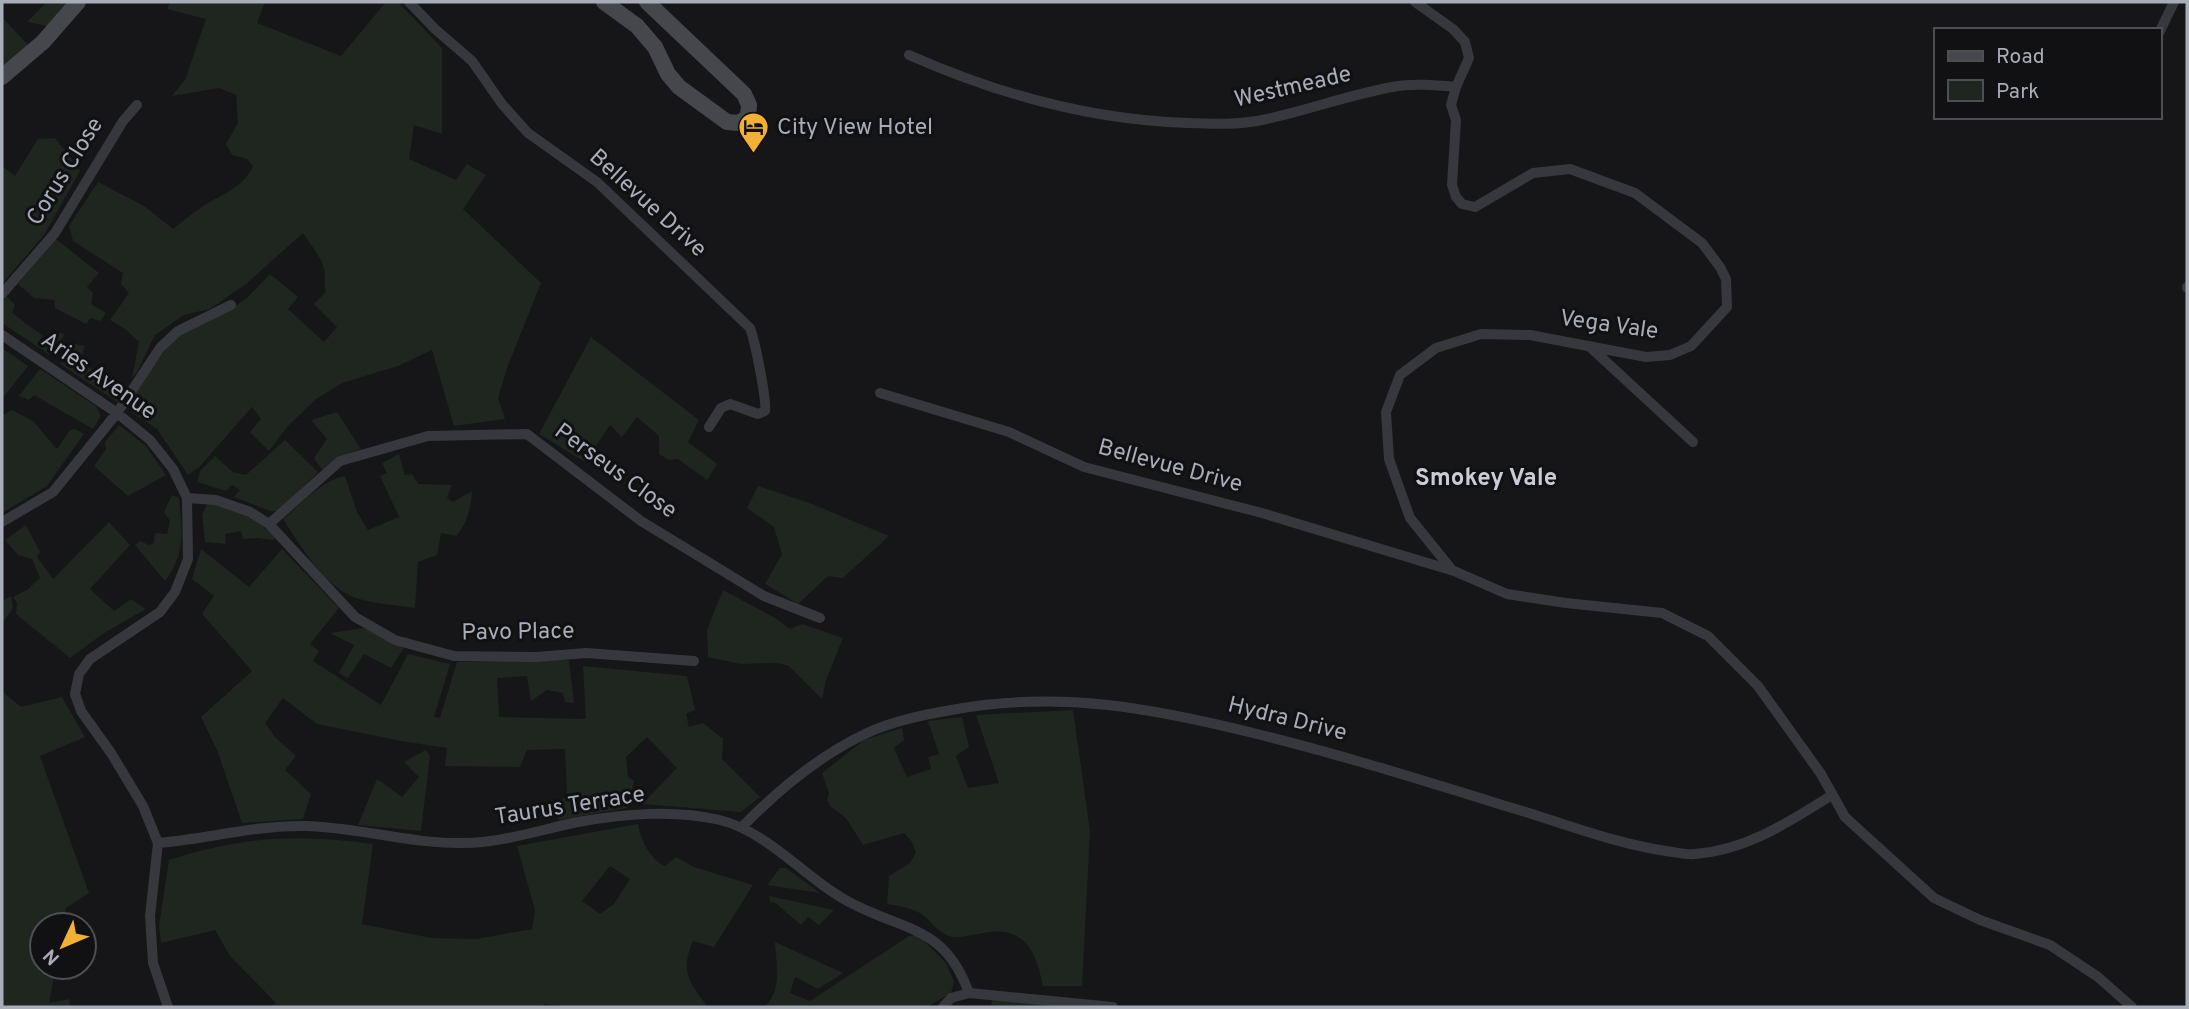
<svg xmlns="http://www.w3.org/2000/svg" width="2189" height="1009" viewBox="0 0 2189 1009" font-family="Overpass,sans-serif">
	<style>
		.green { fill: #1e261f; fill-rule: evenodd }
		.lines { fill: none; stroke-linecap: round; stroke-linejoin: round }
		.minor { stroke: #37383d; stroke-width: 10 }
		.secondary { stroke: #45474d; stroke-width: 16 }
		.labels { text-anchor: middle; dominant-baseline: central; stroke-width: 6; stroke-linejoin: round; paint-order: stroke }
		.street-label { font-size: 23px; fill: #a8adb8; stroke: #111113 }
		.poi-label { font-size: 23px; fill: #a8adb8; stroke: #111113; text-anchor: start }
		.neighbourhood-label { font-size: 24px; font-weight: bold; fill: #c9ccd4; stroke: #111113 }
	</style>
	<rect width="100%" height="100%" fill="#161618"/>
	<path class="green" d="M43,2H70L48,26L27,22L45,4Z
		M170,2H265L257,23L341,56L386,2H398L442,48V134L414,125L409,159L456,180L467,164L486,175L463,209L541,283L507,368L498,398L505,419L454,426L432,350L398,366L342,383L316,399L287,427L269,451L250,432L261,419L252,407L200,466L188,475L157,429L131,412L132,397L166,349L182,334L226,312L246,299L270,274L298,297L288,309L324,342L337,327L314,304L326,292C324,285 325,281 325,274C324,260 310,244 303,233L246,284L210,309L184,315L155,335L137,372L132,378L139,342L125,329L110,320L129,293L121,284L123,273L73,241L69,226L98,182L144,206L173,229C183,221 194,212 205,205C224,193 243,188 253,166L247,159L232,155L226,144L238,123L236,95L219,88L172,96L185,80L206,19L167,9Z
		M2,17L31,48L2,69Z
		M55,138L80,171L44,235L2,284V166L15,176L38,139Z
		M56,239L99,273L87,287L93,293L91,304L106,313L100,321L91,318L86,324L55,308L54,300L34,298L18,284Z
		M6,296L15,305L12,313L43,336L40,339L51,346L59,333L65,334L50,355L2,323V302Z
		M591,337L699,420L688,442L717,464L707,480L678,459L669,460L659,454V436L637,417L622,437L610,425L585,462L539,434Z
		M74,344L85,346L81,356L82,363L123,390L117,402L60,364Z
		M2,348L28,366L2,399Z
		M40,369L96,406L101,416L93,429L34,395L29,400L19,396Z
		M12,410L33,421L57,449L70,430L75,429L84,434L47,486L2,513V415Z
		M337,412L361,449L338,457L322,470L314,458L327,439L311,420Z
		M119,425L146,446L166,475L128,496L94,466L106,449L105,442Z
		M285,440L318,472L279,511H270L234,497L240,490L232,485L226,491L197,482L200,471L215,456L233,472L246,475Z
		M399,454L405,475L412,474L418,484L452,485L447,498L453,502L472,491C471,507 467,525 456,536L441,533L437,555L418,562L415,608C396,605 374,604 356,598C325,588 300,545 283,519C300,505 322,480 345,476L357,512L368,530L399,517L380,476L387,473L382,463Z
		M758,486L812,504L889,536L843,578L828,576L798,604L765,584L782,554L774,527L747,508Z
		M172,495L179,498C182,533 186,552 165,581L135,545L140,541L149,545L154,543L155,533L167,534L170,521L164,512Z
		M213,503L243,512L276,536L273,540L258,538L243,539L241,531L225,534L226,544L205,542L202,515L207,504Z
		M109,522L130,545L90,589L114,611L131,599L146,609L104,633L70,658L16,614L17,603L13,597L27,590L40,578L32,559L18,555L5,540L26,525L40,552L37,557L53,579Z
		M201,549L249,587L282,549L339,608L310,644L319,651L313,661L381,705L408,654L450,664L434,717L440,718L457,662L569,660L574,703L565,702L563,693L547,690L531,701L527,676L497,678L499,717L586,719L583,666L687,676L695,710L686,714L689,727L703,723L723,739L722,759L760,797L741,812L642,804L677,768L647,737L626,757L628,777L634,781L627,808L558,820L556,806L567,795L565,749L527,750L520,767L445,766L447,748L401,741L317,724L283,698L265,723L275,737L296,756L285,770L311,794L303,819L242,823L217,750L201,717L252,671L202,614L214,596L192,579Z
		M723,590L775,618L790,629L802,624L843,638L826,680L822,699L789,666L777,663L740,664L708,657L707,630Z
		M11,596L13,608L2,624V601Z
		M364,628L404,648L391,668L364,654L348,678L339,673L354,645L330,633Z
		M2,691L21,707L62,697L85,737L40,756L89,893L66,908L63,925H42V967H56L49,1003L69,999L70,1007H2Z
		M1073,710L1090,831L1082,986H1043C1037,956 1028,928 990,932C979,933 964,938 953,937C939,935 933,923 923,915C912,908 900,906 887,904L889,876L910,863L916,853L912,842L904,833L863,845L846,818L830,806L827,800L829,793L822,773L864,740L902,728L904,740L894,748L907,777L931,769L928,757L939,754L928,721L962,717L969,747L956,756L968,788L999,783L976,715Z
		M426,750L430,756L421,831L358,825L377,779L402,797L419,777L404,762Z
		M638,824C640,838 651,861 665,866L676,857L694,867L753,885L714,947L693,941C680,972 689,982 708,1007H567L545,1004L541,1007H270L276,1003L230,956L215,930L161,943L159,925L169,860C245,836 295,834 373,844L362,924L431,938L476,939L532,929L535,910L517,846ZM610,866L630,879L614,904L600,914L582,901Z
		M780,868H786L820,893L767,885Z
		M769,896L834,910L819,925L808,917L801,925L774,902L770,903Z
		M918,935L946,963L954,982L951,993L927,1007H764C783,991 776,964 775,942L843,973L818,989L795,977L790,993L810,1001L909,936Z
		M992,1000L1057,1005V1007H991Z"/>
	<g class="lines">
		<path class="minor" d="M409,2L435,29L472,61L502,104L528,133L597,182L750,328C755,341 767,401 765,411L758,414L730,404L721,408L709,427
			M1415,2L1453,29L1465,42L1469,58L1456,87L1451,105L1456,120L1452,185L1456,197L1462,204L1475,207L1533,173L1570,169L1635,193L1702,243L1720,267L1726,279L1727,307L1691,346L1670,355L1646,357L1530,335L1481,334L1436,348L1400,375L1386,412L1389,459L1410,518L1452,570
			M2159,33L2174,2
			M909,55C997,94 1091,120 1188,123C1213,124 1238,125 1262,120C1306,111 1348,95 1392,87C1413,83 1435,85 1456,87
			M2187,288V287
			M2,294L55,233L123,121L137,105
			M2,335L117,413L150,440L173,469L187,498L188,559L175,592L160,612L90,659L79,674L75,694L81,711L111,753L143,806L158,843L150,916L153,963L168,1007
			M1589,346L1693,442
			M880,393L1009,432L1084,467L1262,513L1454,571L1507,594L1566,603L1662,613L1708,636L1758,686L1821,774L1845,817L1934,898L1980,920L2050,945L2098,977L2132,1007
			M187,498L216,500L250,512L269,524L355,617L395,640L454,656L537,657L586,653L694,661
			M2,522L53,492L117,413L160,348L178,331L231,305
			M269,524L340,461L428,436L527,434L641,521L764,596L820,618
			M742,827C778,790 820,755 867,733C893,721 923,715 951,710C1058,690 1153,708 1257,734C1342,755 1425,781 1509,807C1561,822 1612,843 1666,851C1675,852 1685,855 1695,854C1747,850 1789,822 1832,795
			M158,843C207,839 256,825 305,826C358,827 410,844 463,843C502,843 539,830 578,822C624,814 673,809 720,820C771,833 807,881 853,904C908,932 945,927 969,993
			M943,1007L951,998L969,993L1113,1007"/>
		<path class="secondary" d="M604,2L637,26L655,47L668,74L679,87L727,122L739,123L748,117L749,105L744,94L647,2
			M2,77L43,42L78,2"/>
	</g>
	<defs>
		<symbol id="hotel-pin" viewBox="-11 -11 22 30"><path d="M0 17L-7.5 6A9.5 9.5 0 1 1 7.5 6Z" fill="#f2b134" stroke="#111113"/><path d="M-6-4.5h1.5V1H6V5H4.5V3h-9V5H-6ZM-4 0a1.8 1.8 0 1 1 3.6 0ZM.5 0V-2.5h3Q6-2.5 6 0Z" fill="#111"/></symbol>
	</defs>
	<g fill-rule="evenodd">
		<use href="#hotel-pin" x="736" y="110" width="35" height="47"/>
	</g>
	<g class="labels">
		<g class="street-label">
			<text transform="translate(1293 88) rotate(-13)">Westmeade</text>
			<text transform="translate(66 172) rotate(-58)">Corus Close</text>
			<text transform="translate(647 204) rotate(42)">Bellevue Drive</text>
			<text transform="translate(1609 326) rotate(8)">Vega Vale</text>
			<text transform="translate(98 377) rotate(35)">Aries Avenue</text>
			<text transform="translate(1170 467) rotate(15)">Bellevue Drive</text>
			<text transform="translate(615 472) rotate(36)">Perseus Close</text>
			<text transform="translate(518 633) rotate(-1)">Pavo Place</text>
			<text transform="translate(1287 720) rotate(14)">Hydra Drive</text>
			<text transform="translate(570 807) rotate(-9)">Taurus Terrace</text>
		</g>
		<g class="poi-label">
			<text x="777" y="128">City View Hotel</text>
		</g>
		<g class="neighbourhood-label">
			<text x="1486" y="479">Smokey Vale</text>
		</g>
	</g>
	<rect width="2189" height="1009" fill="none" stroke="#a8adb8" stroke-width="7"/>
	<rect x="1934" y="28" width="228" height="91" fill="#111113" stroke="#4d4f55" stroke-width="2"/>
	<rect x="1948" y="51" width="35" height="10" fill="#45474d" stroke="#4d4f55" stroke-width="2"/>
	<text x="1996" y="63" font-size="21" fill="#a8adb8">Road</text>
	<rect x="1948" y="80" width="35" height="21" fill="#1e261f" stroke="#4d4f55" stroke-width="2"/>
	<text x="1996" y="98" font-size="21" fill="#a8adb8">Park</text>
	<g transform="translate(63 946) rotate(226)"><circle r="33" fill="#111113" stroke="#4d4f55" stroke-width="2"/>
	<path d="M0-5L12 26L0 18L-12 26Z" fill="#f2b134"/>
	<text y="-10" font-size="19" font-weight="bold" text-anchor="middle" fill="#a8adb8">N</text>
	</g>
</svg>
